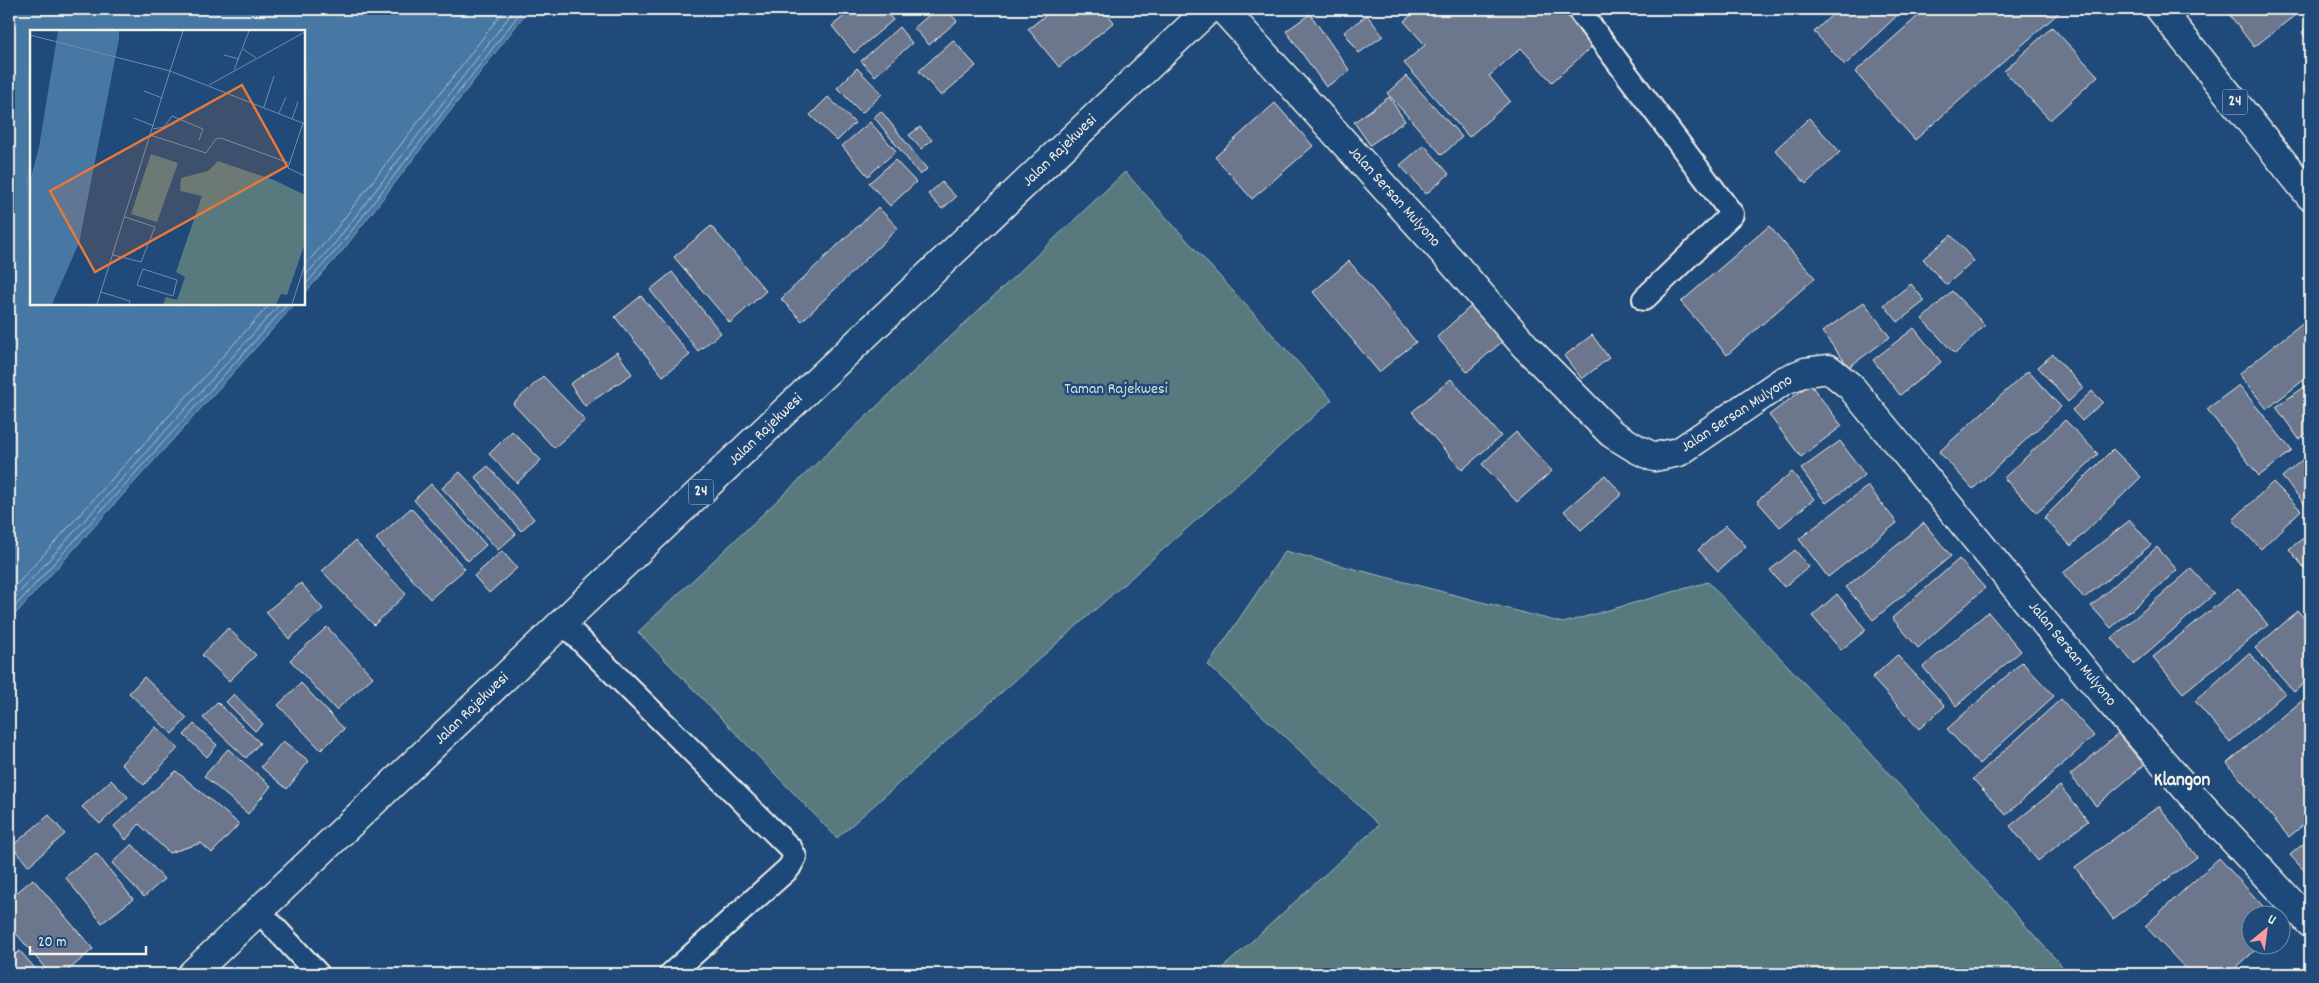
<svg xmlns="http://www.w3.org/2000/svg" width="2319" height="983" viewBox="0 0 2319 983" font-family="Dekko,sans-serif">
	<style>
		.green { fill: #587a7f; stroke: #a6b6b4 }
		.water { fill: #4777a3; stroke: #8ca8bf }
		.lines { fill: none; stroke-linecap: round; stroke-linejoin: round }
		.shore { stroke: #afc0cc; stroke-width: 1 }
		.building { fill: #6c768c; stroke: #f4f1e8 }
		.lane-casing { stroke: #f4f1e8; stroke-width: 26 }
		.street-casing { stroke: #f4f1e8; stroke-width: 31 }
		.highway-casing { stroke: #f4f1e8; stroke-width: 31 }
		.lane { stroke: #1f4a7a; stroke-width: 22 }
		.street { stroke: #1f4a7a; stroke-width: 28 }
		.highway { stroke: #1f4a7a; stroke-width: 28 }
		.labels { text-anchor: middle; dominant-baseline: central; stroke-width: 5; stroke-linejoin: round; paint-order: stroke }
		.shield { fill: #1f4a7a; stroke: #b4bfc7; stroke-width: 1 }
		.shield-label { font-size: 15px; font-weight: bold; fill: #f4f1e8 }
		.street-label { font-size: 16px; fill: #f4f1e8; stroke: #1f4a7a }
		.park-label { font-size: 16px; fill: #dddfd8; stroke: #1f4a7a }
		.quarter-label { font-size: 19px; font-weight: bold; fill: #f4f1e8; stroke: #1f4a7a }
		.inset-road { fill: none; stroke: #748da6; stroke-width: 1 }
		.view { fill: #ea7738; fill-opacity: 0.15; stroke: #ea7738; stroke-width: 2.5 }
		.inset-edge { fill: none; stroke: #f4f1e8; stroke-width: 2.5 }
	</style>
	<rect width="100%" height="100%" fill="#1f4a7a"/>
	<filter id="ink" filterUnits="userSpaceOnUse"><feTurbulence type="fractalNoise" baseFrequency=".02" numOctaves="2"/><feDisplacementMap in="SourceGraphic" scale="10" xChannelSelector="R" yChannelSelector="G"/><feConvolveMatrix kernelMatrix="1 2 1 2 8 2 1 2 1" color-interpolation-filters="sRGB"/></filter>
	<g filter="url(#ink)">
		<path class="green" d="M1125,172L1332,400L837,838L638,632Z
			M1285,551L1563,623L1708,582L1867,749L2069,974H1216L1379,825L1208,665Z"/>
		<path class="water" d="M9,9H529L343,250L304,294V31H31V304H295L9,621Z"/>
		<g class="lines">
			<path class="shore" d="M304,266L329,238L505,9
				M304,277L335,243L515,9
				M304,286L339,247L523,9
				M9,593L270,304
				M9,604L280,304
				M9,613L288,304"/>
		</g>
		<path class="building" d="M853,9H884L893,20L854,53L832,26Z
			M936,9H946L957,21L929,45L914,28Z
			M1054,9H1103L1114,22L1059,67L1028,29Z
			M1419,9H1566L1596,43L1552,82L1521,48L1489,76L1510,101L1469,137L1404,63L1425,45L1404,21Z
			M1838,9H1904L1845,65L1814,32Z
			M1926,9H2063L1915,140L1855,72Z
			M2225,9H2303L2254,47Z
			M1310,14L1350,71L1326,87L1286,31Z
			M1367,15L1383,36L1359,53L1344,32Z
			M2310,25V45L2302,32Z
			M899,27L912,43L875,76L861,61Z
			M2052,27L2098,76L2050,120L2004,71Z
			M953,40L976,66L941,96L919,71Z
			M857,68L882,94L862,113L837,88Z
			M1406,76L1462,137L1442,155L1387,93Z
			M828,97L855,123L837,141L810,115Z
			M1389,97L1405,121L1370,145L1354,122Z
			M1275,103L1313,146L1252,199L1215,157Z
			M881,111L927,169L920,175L874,117Z
			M1809,118L1840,152L1806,184L1775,150Z
			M870,122L896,151L868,176L842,146Z
			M920,127L932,140L921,149L909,135Z
			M1424,145L1449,174L1426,194L1400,165Z
			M895,160L916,182L890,206L869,183Z
			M942,182L956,197L942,209L928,194Z
			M878,207L898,228L802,321L781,299Z
			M711,226L766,291L730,323L674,257Z
			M1769,226L1815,278L1727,355L1681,302Z
			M1951,235L1974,261L1946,285L1923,259Z
			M1349,261L1416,342L1379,372L1313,292Z
			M672,272L721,333L698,351L650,290Z
			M1911,284L1925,301L1898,322L1884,305Z
			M1952,291L1985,325L1955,354L1922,319Z
			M641,296L690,355L663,376L615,317Z
			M1864,302L1890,337L1849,367L1822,332Z
			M1473,304L1504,340L1467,372L1437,337Z
			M2306,320L2310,324V375L2267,409L2239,374Z
			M1914,328L1941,362L1900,395L1873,360Z
			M1592,335L1609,358L1582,379L1564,356Z
			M617,352L632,374L585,406L570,384Z
			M2053,354L2083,388L2068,402L2038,367Z
			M2028,371L2061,407L1973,489L1939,452Z
			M543,376L585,420L554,448L513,404Z
			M1451,379L1501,436L1462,470L1412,412Z
			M2310,383V431L2299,439L2276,407Z
			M1810,384L1842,426L1801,457L1769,415Z
			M2239,385L2292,451L2259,476L2207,409Z
			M2092,391L2103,402L2082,421L2072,410Z
			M2065,420L2098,454L2037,513L2004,478Z
			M512,431L541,460L517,483L489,454Z
			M1516,432L1552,471L1517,502L1482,464Z
			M1840,441L1865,475L1826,503L1801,469Z
			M2113,449L2141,477L2071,546L2044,518Z
			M2310,453V508L2309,509L2282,477Z
			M488,466L534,519L521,531L475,477Z
			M460,472L516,534L498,550L442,488Z
			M1792,472L1814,499L1780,527L1757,501Z
			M1605,475L1622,494L1581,530L1564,511Z
			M2273,482L2301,510L2261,549L2233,520Z
			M431,484L486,545L468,561L414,500Z
			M1868,486L1897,523L1828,577L1799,539Z
			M411,508L465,569L430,599L376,539Z
			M2130,520L2151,545L2084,598L2063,573Z
			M1924,523L1951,556L1873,620L1846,587Z
			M1726,525L1746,546L1718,571L1698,550Z
			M2310,533V575L2289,549Z
			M355,541L406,594L374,625L322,571Z
			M2157,547L2177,570L2111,628L2091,606Z
			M1795,550L1809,567L1784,587L1770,570Z
			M502,551L517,568L489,593L474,576Z
			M1959,559L1985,588L1918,648L1892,618Z
			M2191,569L2214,594L2134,664L2112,638Z
			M301,583L323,609L289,639L266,612Z
			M2238,588L2268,625L2183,693L2153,657Z
			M1837,594L1866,630L1841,650L1812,616Z
			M2298,611L2310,625V678L2294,692L2255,648Z
			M1988,612L2021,651L1956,706L1923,667Z
			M327,627L373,677L336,710L290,660Z
			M228,628L256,655L229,681L202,655Z
			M2249,653L2285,693L2230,742L2195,701Z
			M1897,655L1945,706L1919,729L1872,678Z
			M2022,662L2054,696L1979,764L1947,729Z
			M144,677L187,718L172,734L129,693Z
			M301,683L344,729L321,750L278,705Z
			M234,694L263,724L255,731L226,702Z
			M2310,694V819L2289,837L2227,763Z
			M2061,699L2094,736L2006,815L1973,779Z
			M217,702L260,743L246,758L203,718Z
			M194,724L217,745L207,757L184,735Z
			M156,727L178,748L144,785L121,764Z
			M2118,734L2144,765L2096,806L2070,775Z
			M283,741L309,761L287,789L261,767Z
			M228,749L271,786L248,814L204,776Z
			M176,771L239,824L212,853L201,843L169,853L139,824L126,840L114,826Z
			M111,780L128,797L100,824L82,807Z
			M2060,786L2088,821L2038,861L2010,826Z
			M2159,806L2197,857L2113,919L2075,867Z
			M49,815L65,834L28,866L12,846Z
			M2310,838V877L2290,855Z
			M132,844L164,879L144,897L112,863Z
			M96,853L133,899L102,923L65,877Z
			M2219,858L2272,916H2252V946H2260L2229,974H2191L2145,926Z
			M33,879L93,949L64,974H50L9,925V899Z
			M20,951L40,974H9V959Z"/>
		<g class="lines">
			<defs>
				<path id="lane" d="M1578,9L1732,214L1644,299
					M563,623L791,849L795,857L789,868L671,974
					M259,911L318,974"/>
				<path id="street" d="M1223,9L1454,264L1526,347L1611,433L1637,449L1654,457L1679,452L1783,381L1805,372L1829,369L1851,387L2105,696L2190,793L2310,923"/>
				<path id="highway" d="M2160,9L2310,196
					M192,974L1209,9"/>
			</defs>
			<use href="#lane" class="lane-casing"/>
			<use href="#street" class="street-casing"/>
			<use href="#highway" class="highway-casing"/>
			<use href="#lane" class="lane"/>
			<use href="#street" class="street"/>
			<use href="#highway" class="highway"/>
		</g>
	</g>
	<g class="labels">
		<g class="shield">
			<rect x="2222.5" y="89.5" width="25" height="25" rx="4"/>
			<rect x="688.5" y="479.5" width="25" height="25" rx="4"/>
		</g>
		<g class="shield-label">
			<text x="2235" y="102">24</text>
			<text x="701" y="492">24</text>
		</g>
		<g class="street-label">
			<text transform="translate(1060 151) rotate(-44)">Jalan Rajekwesi</text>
			<text transform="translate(1394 197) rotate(48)">Jalan Sersan Mulyono</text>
			<text transform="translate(1737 414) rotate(-33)">Jalan Sersan Mulyono</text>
			<text transform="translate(766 430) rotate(-44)">Jalan Rajekwesi</text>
			<text transform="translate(2072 654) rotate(51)">Jalan Sersan Mulyono</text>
			<text transform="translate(472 709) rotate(-44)">Jalan Rajekwesi</text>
		</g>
		<g class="park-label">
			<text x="1116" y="389">Taman Rajekwesi</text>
		</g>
		<g class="quarter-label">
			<text x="2182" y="781">Klangon</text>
		</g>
	</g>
	<g transform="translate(30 30)">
		<rect width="275" height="275" fill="#1f4a7a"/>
		<path d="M121,124L148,133L127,192L101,184ZM188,131L244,150L275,165V213L257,265L251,264L246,274H133L136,267L147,270L155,247L146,242L172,166L150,161L151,148L178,141Z" fill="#587a7f"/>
		<path d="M28,1H89V9L49,213L22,274H0V151L9,117Z" fill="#4777a3"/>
		<path class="inset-road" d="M0,5L140,41M213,19L226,28M194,25L209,29M204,40L219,1M140,41L153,1M179,55L275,2M114,61L132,68M234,77L244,46M249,83L256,67M104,88L124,96M262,89L268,72M273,93L258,138L275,146M123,99L134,97L142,86L173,99L169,110M120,105L176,123L186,109L191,108L259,133M83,225L111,232L125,197L95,187M113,239L147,250L143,266L107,255ZM71,262L100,271L99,274M67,274L140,41L275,94M262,274L275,234"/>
		<path class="view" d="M212,55L257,136L65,242L20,161Z"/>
		<rect width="275" height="275" class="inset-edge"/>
	</g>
	<rect width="2319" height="983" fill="none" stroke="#1f4a7a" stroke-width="30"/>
	<rect x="15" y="15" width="2289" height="953" fill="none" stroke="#f4f1e8" stroke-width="2" filter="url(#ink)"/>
	<g transform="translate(2266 930) rotate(29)"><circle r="24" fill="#1f4a7a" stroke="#748da6"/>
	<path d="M0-4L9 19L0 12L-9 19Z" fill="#ff9aa2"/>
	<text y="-8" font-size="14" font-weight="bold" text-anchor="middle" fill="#f4f1e8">U</text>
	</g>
	<path d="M30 946v8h116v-8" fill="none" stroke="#f4f1e8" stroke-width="2.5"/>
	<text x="38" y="946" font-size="15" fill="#f4f1e8" stroke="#1f4a7a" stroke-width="4" paint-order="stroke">20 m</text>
</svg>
